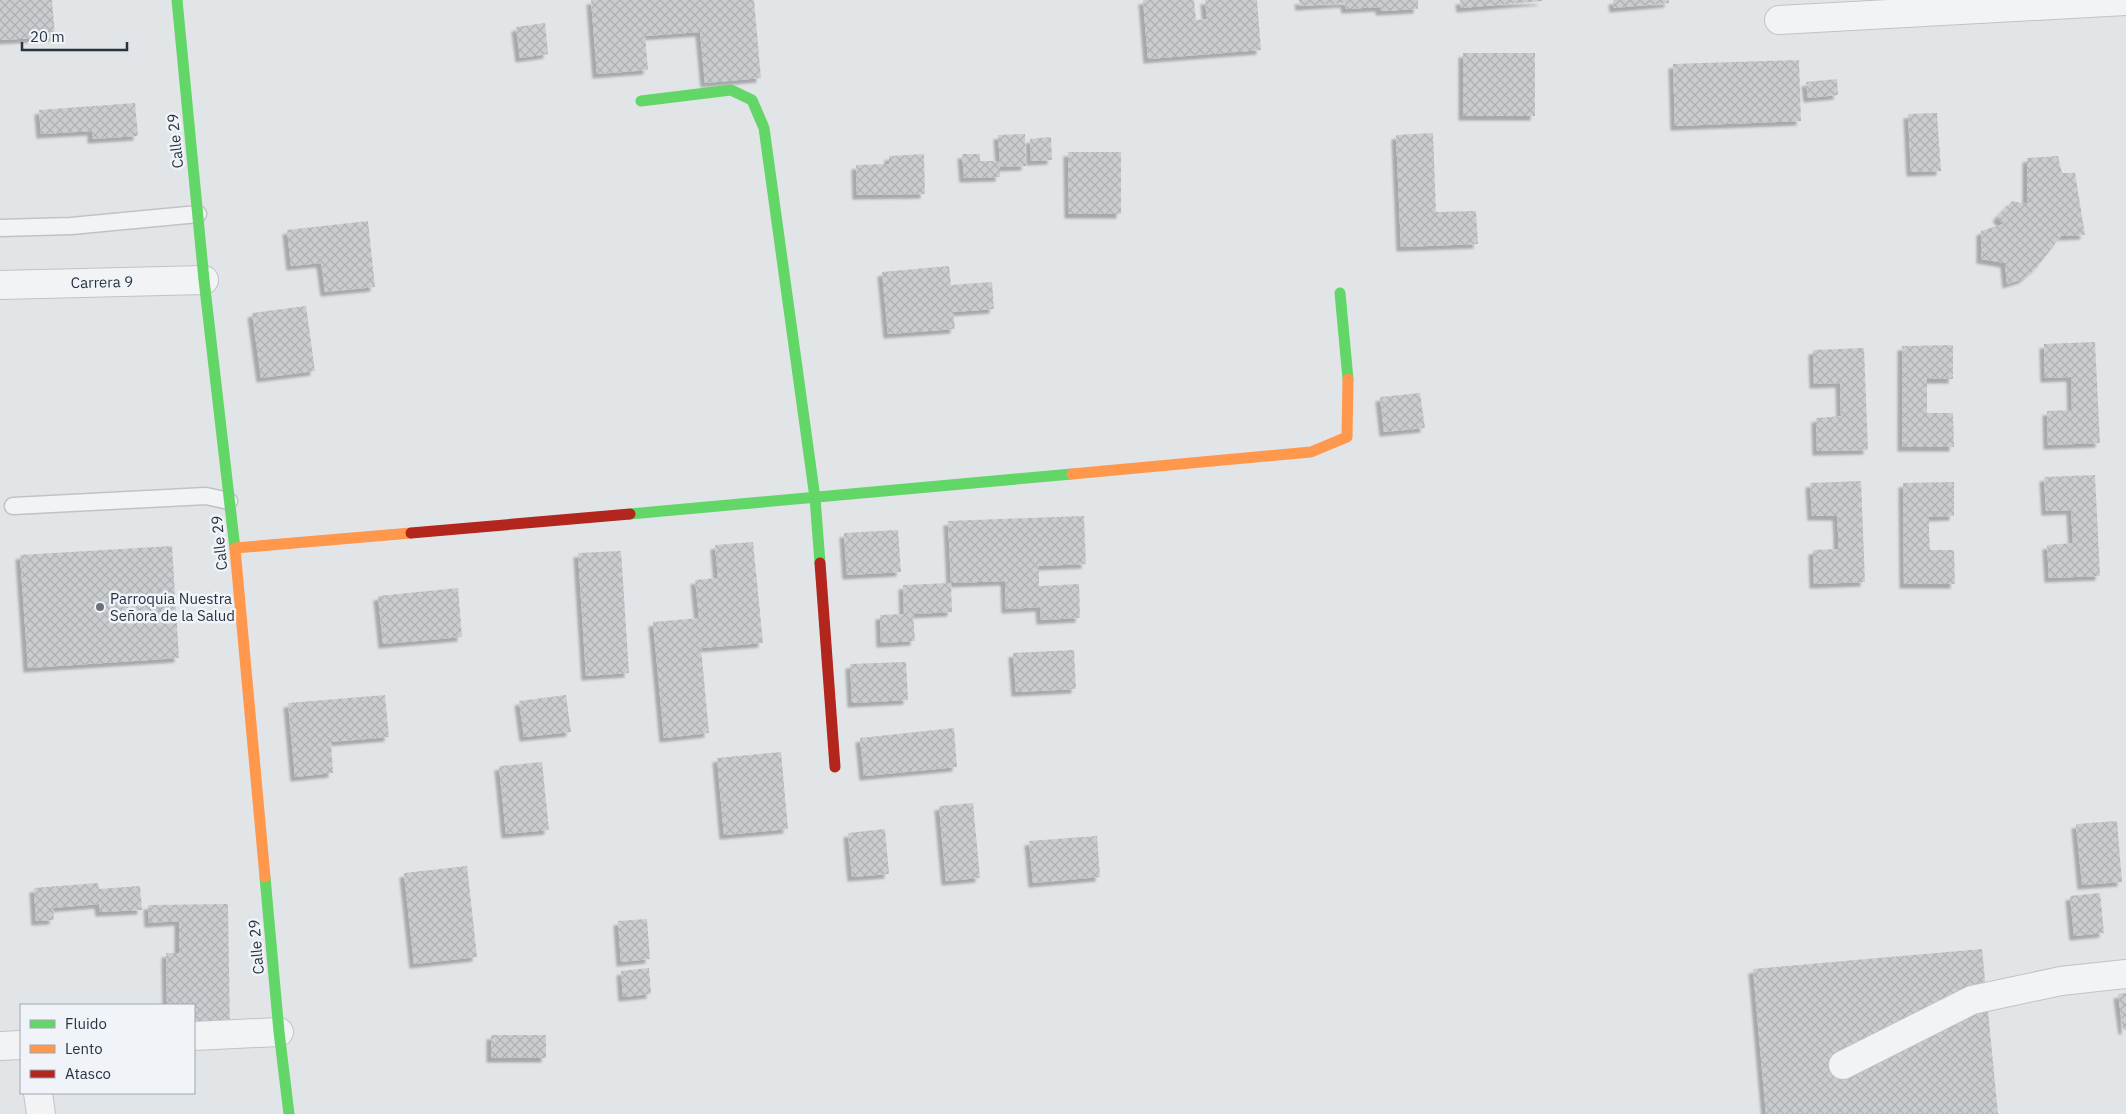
<svg xmlns="http://www.w3.org/2000/svg" width="2126" height="1114" viewBox="0 0 2126 1114" font-family="'IBM Plex Sans',sans-serif">
	<style>
		.building { fill: url(#building-cross-hatch); filter: url(#shadow) }
		.lines { fill: none; stroke-linecap: round; stroke-linejoin: round }
		.lane-casing { stroke: #c0c3c6; stroke-width: 19 }
		.street-casing { stroke: #c0c3c6; stroke-width: 30 }
		.lane { stroke: #f2f3f4; stroke-width: 16 }
		.street { stroke: #f2f3f4; stroke-width: 28 }
		.fast { stroke: #63d668; stroke-width: 11 }
		.slow { stroke: #ff974d; stroke-width: 11 }
		.jam { stroke: #b3261e; stroke-width: 11 }
		.poi-dot { fill: #69717c; stroke: #f0f3f7; stroke-width: 2 }
		.labels { text-anchor: middle; dominant-baseline: central; stroke-width: 5; stroke-linejoin: round; paint-order: stroke }
		.street-label { font-size: 15px; fill: #283342; stroke: #f0f3f7 }
		.poi-label { font-size: 15px; fill: #283342; stroke: #f0f3f7; text-anchor: start }
	</style>
	<defs>
		<pattern id="building-cross-hatch" width="8" height="8" patternUnits="userSpaceOnUse" patternTransform="scale(1.25)"><rect width="8" height="8" fill="#cacdd0"/><path d="M0 0l8 8M0 8l8-8" fill="none" stroke="#aeb0b4"/></pattern>
		<filter id="shadow"><feDropShadow dx="-4.5" dy="4.5" stdDeviation="1" flood-color="#0004"/></filter>
	</defs>
	<rect width="100%" height="100%" fill="#e2e5e8"/>
	<path class="building" d="M0,0H52L55,37L0,40Z
		M591,0H754L761,78L705,83L700,32L645,36L648,70L597,74Z
		M1143,0H1194L1196,20L1207,19L1205,0H1257L1261,50L1148,59Z
		M1299,0H1418V9L1380,11V7L1346,9L1345,3L1300,6Z
		M1460,0H1542V1L1461,8Z
		M1613,0H1669V3L1614,8Z
		M545,23L548,54L520,58L516,27Z
		M1463,53H1535V116H1463Z
		M1799,60L1801,121L1675,126L1673,64Z
		M1837,79L1838,95L1808,98L1806,82Z
		M135,103L138,136L92,139V131L41,134L39,110Z
		M1937,113L1941,171L1911,172L1908,114Z
		M1433,133L1436,212L1476,211L1478,244L1401,247L1396,135Z
		M1025,134L1026,166L1000,167V177L964,178L962,154H980V161H1000L998,135Z
		M1051,137L1052,160L1031,161L1030,139Z
		M1068,152H1121V214H1069Z
		M924,154L925,194L857,195L856,165L889,164V156Z
		M2058,156L2062,173H2075L2085,235L2061,236L2037,267L2023,279L2007,284L2005,263L1981,259V231L2003,224L1997,217L2012,201L2027,204V158Z
		M368,221L375,287L325,292L321,263L291,266L287,230Z
		M949,266L951,285L992,282L994,309L953,312L955,329L888,334L882,272Z
		M306,306L315,371L261,378L252,313Z
		M2095,342L2100,443L2048,445L2047,411L2072,410L2071,377L2045,378L2044,344Z
		M1953,345V379H1927V413H1953L1954,447H1902V346Z
		M1864,348L1868,450L1817,451L1816,418L1841,416L1840,383L1814,384L1813,350Z
		M1420,393L1425,428L1384,432L1380,397Z
		M2095,475L2100,576L2049,578L2047,545L2073,543L2071,510L2046,511L2044,477Z
		M1861,481L1865,582L1814,584L1813,550L1838,549V532L1837,516H1812L1810,483Z
		M1954,482V516L1929,517V533L1930,550H1954L1955,584H1904L1903,483Z
		M1084,516L1086,564L1039,566V586L1079,584L1080,618L1041,620L1040,607L1006,609L1005,581L951,583L948,521Z
		M898,530L901,572L847,575L844,533Z
		M753,542L763,643L701,648L709,733L664,738L653,622L699,618L695,580L718,578L715,545Z
		M172,546L179,658L28,668L20,555Z
		M621,551L629,673L586,676L578,553Z
		M951,583L952,612L913,614L915,641L881,643L880,615L904,614L903,585Z
		M458,588L462,637L383,644L378,596Z
		M1074,650L1076,689L1016,692L1013,653Z
		M906,662L908,700L852,703L850,664Z
		M385,695L389,737L331,742L333,773L295,777L288,703Z
		M566,695L571,732L524,737L519,701Z
		M954,728L957,767L864,776L860,738Z
		M781,752L788,829L724,835L717,758Z
		M542,762L549,830L506,834L499,766Z
		M973,803L980,878L946,881L939,806Z
		M2117,821L2122,882L2082,885L2076,824Z
		M885,829L889,874L852,877L848,833Z
		M1097,836L1100,877L1033,883L1029,841Z
		M467,866L477,957L414,964L404,873Z
		M98,883L99,889L140,886L142,910L100,912L99,904L53,908L54,920L36,921L34,888Z
		M2100,893L2104,933L2074,936L2070,896Z
		M228,904L230,1030H194V1005H167L166,953H179V921L149,923L148,905Z
		M647,919L650,959L621,962L618,921Z
		M1982,949L1998,1114H1766L1753,969Z
		M649,968L651,994L623,997L621,971Z
		M2126,993V1030H2123L2118,994Z
		M491,1035H546V1058H491Z"/>
	<g class="lines">
		<defs>
			<path id="lane" d="M0,228L71,226L198,214
				M13,506L206,496L229,501"/>
			<path id="street" d="M1779,20L2126,1
				M0,285L204,280
				M194,1036L279,1032
				M0,1046L21,1045
				M1843,1065L1972,1000L2061,981L2126,974
				M38,1093L41,1114"/>
		</defs>
		<use href="#lane" class="lane-casing"/>
		<use href="#street" class="street-casing"/>
		<use href="#lane" class="lane"/>
		<use href="#street" class="street"/>
		<path class="fast" d="M177,0L204,280L235,549
			M641,101L731,90L752,100L764,128L815,498L820,563
			M1340,293L1348,379
			M630,514L1072,474
			M265,877L279,1032L289,1114"/>
		<path class="slow" d="M1072,474L1311,452L1347,437L1348,379
			M235,548L411,533
			M235,549L265,877"/>
		<path class="jam" d="M411,533L630,514
			M820,563L835,767"/>
	</g>
	<circle class="poi-dot" cx="100" cy="607" r="5"/>
	<g class="labels">
		<g class="street-label">
			<text transform="translate(175 141) rotate(-96)">Calle 29</text>
			<text transform="translate(102 282) rotate(-1)">Carrera 9</text>
			<text transform="translate(219 543) rotate(-96)">Calle 29</text>
			<text transform="translate(256 947) rotate(-95)">Calle 29</text>
		</g>
		<g class="poi-label">
			<text x="110" y="598">Parroquia Nuestra<tspan x="110" dy="17">Señora de la Salud</tspan></text>
		</g>
	</g>
	<rect x="20" y="1004" width="175" height="90" fill="#f0f3f7" stroke="#a0a6af"/>
	<rect x="30" y="1020" width="25" height="8" fill="#63d668" stroke="#a0a6af"/>
	<text x="65" y="1029" font-size="15" fill="#283342">Fluido</text>
	<rect x="30" y="1045" width="25" height="8" fill="#ff974d" stroke="#a0a6af"/>
	<text x="65" y="1054" font-size="15" fill="#283342">Lento</text>
	<rect x="30" y="1070" width="25" height="8" fill="#b3261e" stroke="#a0a6af"/>
	<text x="65" y="1079" font-size="15" fill="#283342">Atasco</text>
	<path d="M22 42v8h105v-8" fill="none" stroke="#283342" stroke-width="2.5"/>
	<text x="30" y="42" font-size="15" fill="#283342" stroke="#f0f3f7" stroke-width="4" paint-order="stroke">20 m</text>
</svg>
